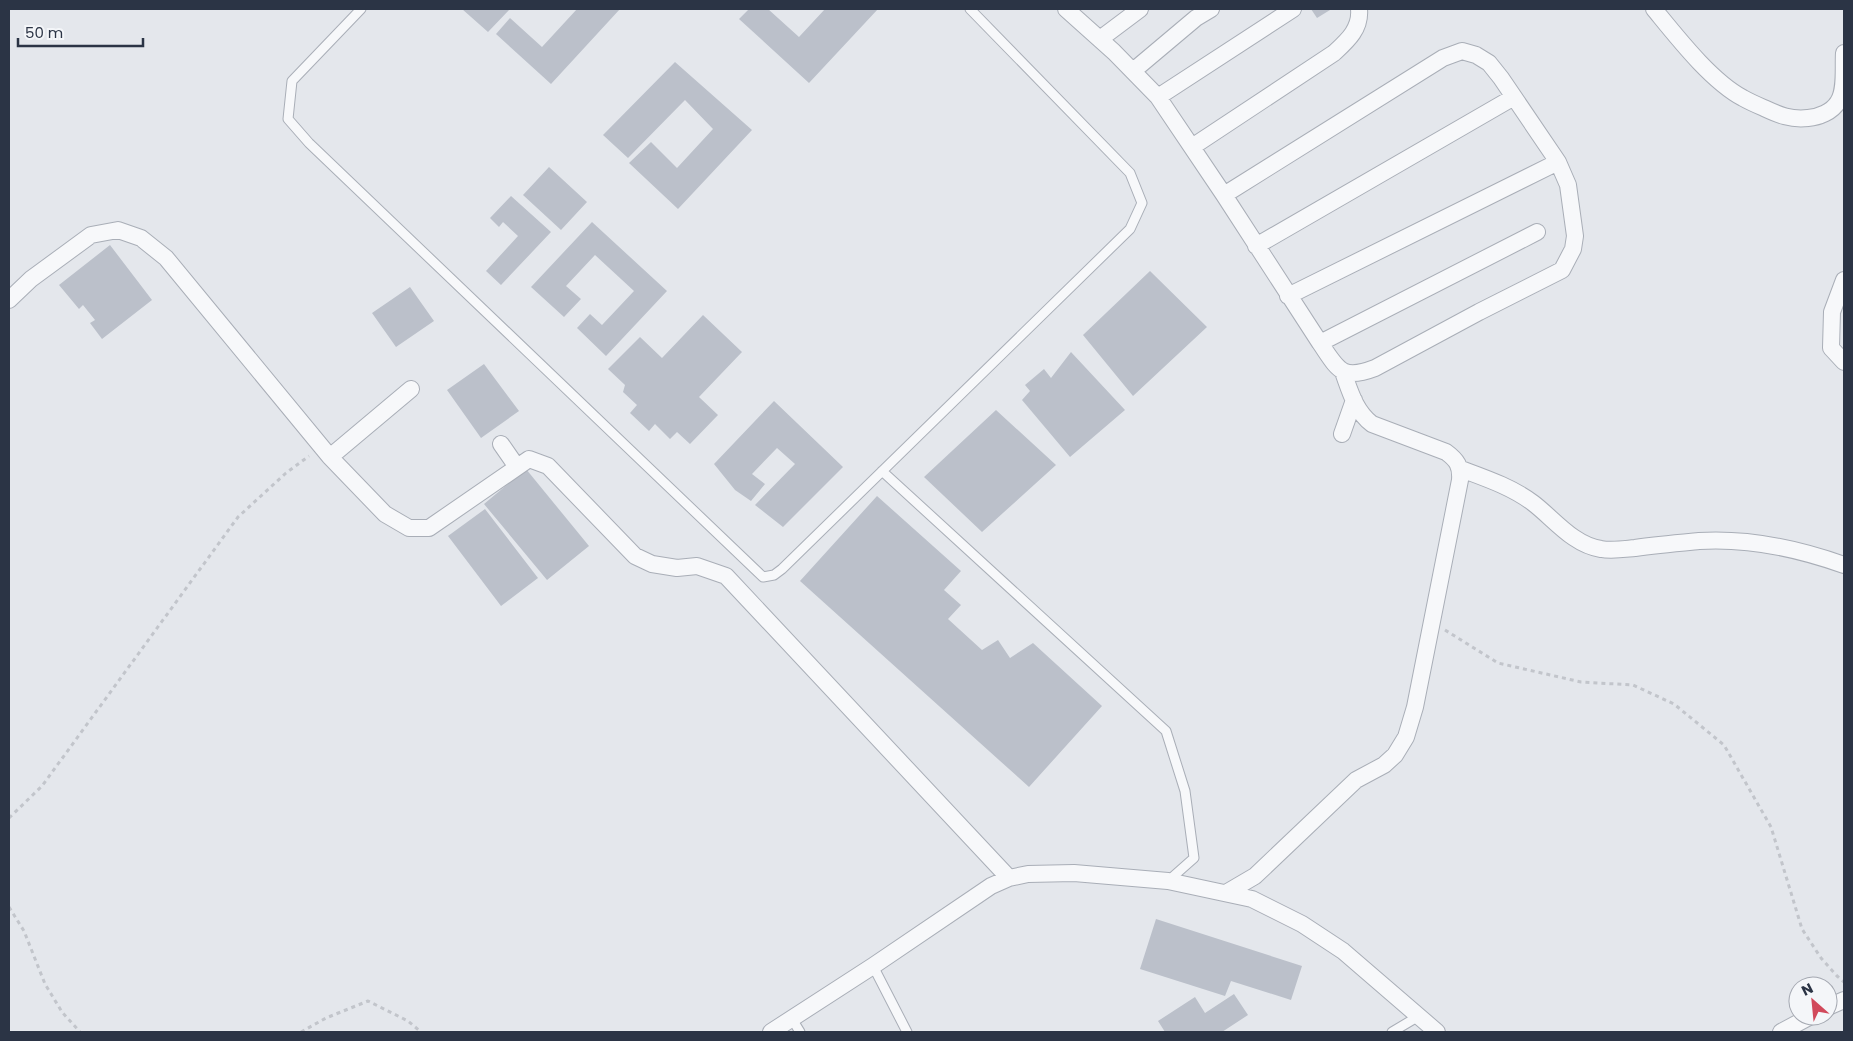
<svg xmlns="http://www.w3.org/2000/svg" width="1853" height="1041" viewBox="0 0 1853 1041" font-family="Poppins,sans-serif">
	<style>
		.building { fill: #bbc0ca }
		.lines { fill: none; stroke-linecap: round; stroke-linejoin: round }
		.service-casing { stroke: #a9aeb7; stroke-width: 11 }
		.minor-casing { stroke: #a9aeb7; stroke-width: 18 }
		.path { stroke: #c2c5cb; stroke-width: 3; stroke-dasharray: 4 4; stroke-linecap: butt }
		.service { stroke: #f7f8fa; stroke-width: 9 }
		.minor { stroke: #f7f8fa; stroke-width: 16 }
	</style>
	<rect width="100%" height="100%" fill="#e4e7ec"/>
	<path class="building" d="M462,9H510L488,32Z
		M577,9H620L551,84L496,34L510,18L542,47Z
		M749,9H768L799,37L825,9H878L809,83L739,19Z
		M1311,9H1329L1330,10L1317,18Z
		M675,62L752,130L678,209L629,163L651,142L677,168L713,129L685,100L628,158L603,135Z
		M549,167L587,202L561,230L523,195Z
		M511,196L551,232L501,285L486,271L518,236L503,222L499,227L490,218Z
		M592,222L667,291L606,356L577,328L590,314L602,325L634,291L595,255L566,286L581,299L564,317L531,287Z
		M110,245L152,300L102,339L90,323L95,320L83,305L79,309L59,285Z
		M1150,271L1207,327L1133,396L1083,335Z
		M410,287L434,321L396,347L372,313Z
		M703,315L742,352L699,397L718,415L690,444L677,432L670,439L655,424L649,431L630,413L637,405L623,392L625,385L608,369L640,337L662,358Z
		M1071,352L1125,410L1070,457L1022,400L1030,391L1025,385L1044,369L1051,378Z
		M484,364L519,411L481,438L447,390Z
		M774,401L843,467L783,527L755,505L795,464L777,448L752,474L765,484L751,501L735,490L714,464Z
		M996,410L1056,465L982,532L924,477Z
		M526,469L589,546L547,580L484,504Z
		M877,496L961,571L944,590L961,605L948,619L982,650L998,640L1010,658L1033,643L1102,706L1029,787L800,581Z
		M485,509L538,578L501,606L448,536Z
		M1156,919L1302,966L1291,1000L1231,981L1225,996L1140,969Z
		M1234,994L1248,1015L1222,1032H1165L1158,1021L1195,997L1205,1013Z"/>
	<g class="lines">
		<defs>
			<path id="service" d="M361,9L292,81L288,119L309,143L763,577L774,575L782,569L1130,229L1142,203L1130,173L970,9
				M882,471L1166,731L1185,791L1194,858L1168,881
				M873,966L907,1032
				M792,1019L800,1032
				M1392,1032L1419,1016"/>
			<path id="minor" d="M1066,9L1114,52L1158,97
				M1654,9C1677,37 1711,81 1743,98C1750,102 1757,105 1764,108C1779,115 1791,120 1808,118C1819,117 1832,112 1838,102C1846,90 1843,68 1844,53
				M1100,39L1140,9
				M1133,71L1196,18L1211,9
				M1192,147L1334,53C1347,41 1361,29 1359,9
				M1224,195L1443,58L1462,51L1476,55L1489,63L1501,78L1558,162L1568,185L1575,236L1573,249L1562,270L1479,312L1375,368C1341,381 1338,369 1320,343L1224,195L1158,97L1293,9
				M1256,246L1514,97
				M1844,280L1832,312L1831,348L1844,362
				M1288,296L1558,162
				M9,300L31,279L91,235L118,230L141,238L166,258L330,457L385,514L409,528H429L529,459L548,466L635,556L652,564L677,568L697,566L726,576L1009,878
				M1320,343L1537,232
				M1342,434L1354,400
				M501,444L517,467
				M330,457L411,389
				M1461,469C1485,478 1512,487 1533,503C1553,518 1573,545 1601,549C1612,551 1624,549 1635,548C1656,545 1678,543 1699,541C1748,538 1799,549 1844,565
				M1226,893L1255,876L1356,780L1384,765L1395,755L1406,737L1415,707L1460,480C1461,466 1457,460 1446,452L1372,424C1355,411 1350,391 1343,372
				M1828,1007L1844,1000
				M771,1032L873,966L991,886L1009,878L1028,874L1074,873L1168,881L1252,899L1302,924L1343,951L1437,1032
				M1781,1032L1811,1016"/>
		</defs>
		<use href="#service" class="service-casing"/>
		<use href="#minor" class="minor-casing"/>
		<path class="path" d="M1445,630L1498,663L1581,682L1633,685L1674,704L1724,745L1771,827L1802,929L1821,958L1837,976L1844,982
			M9,818L42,786L238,517L286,473L309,456
			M9,907L24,931L45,984L62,1012L80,1032
			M301,1032L326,1018L368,1001L408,1021L421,1032"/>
		<use href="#service" class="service"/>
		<use href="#minor" class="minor"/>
	</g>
	<rect width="1853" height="1041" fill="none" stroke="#2b3445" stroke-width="20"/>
	<g transform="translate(1813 1001) rotate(333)"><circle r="24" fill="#f4f6f9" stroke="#a4a8b1"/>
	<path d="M0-4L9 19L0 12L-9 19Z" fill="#d1495b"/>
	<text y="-8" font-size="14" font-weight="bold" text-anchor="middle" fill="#2b3445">N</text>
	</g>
	<path d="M18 38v8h125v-8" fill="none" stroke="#2b3445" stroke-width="2.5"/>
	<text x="25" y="38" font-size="15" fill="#2b3445" stroke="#f4f6f9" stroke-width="4" paint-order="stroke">50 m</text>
</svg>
